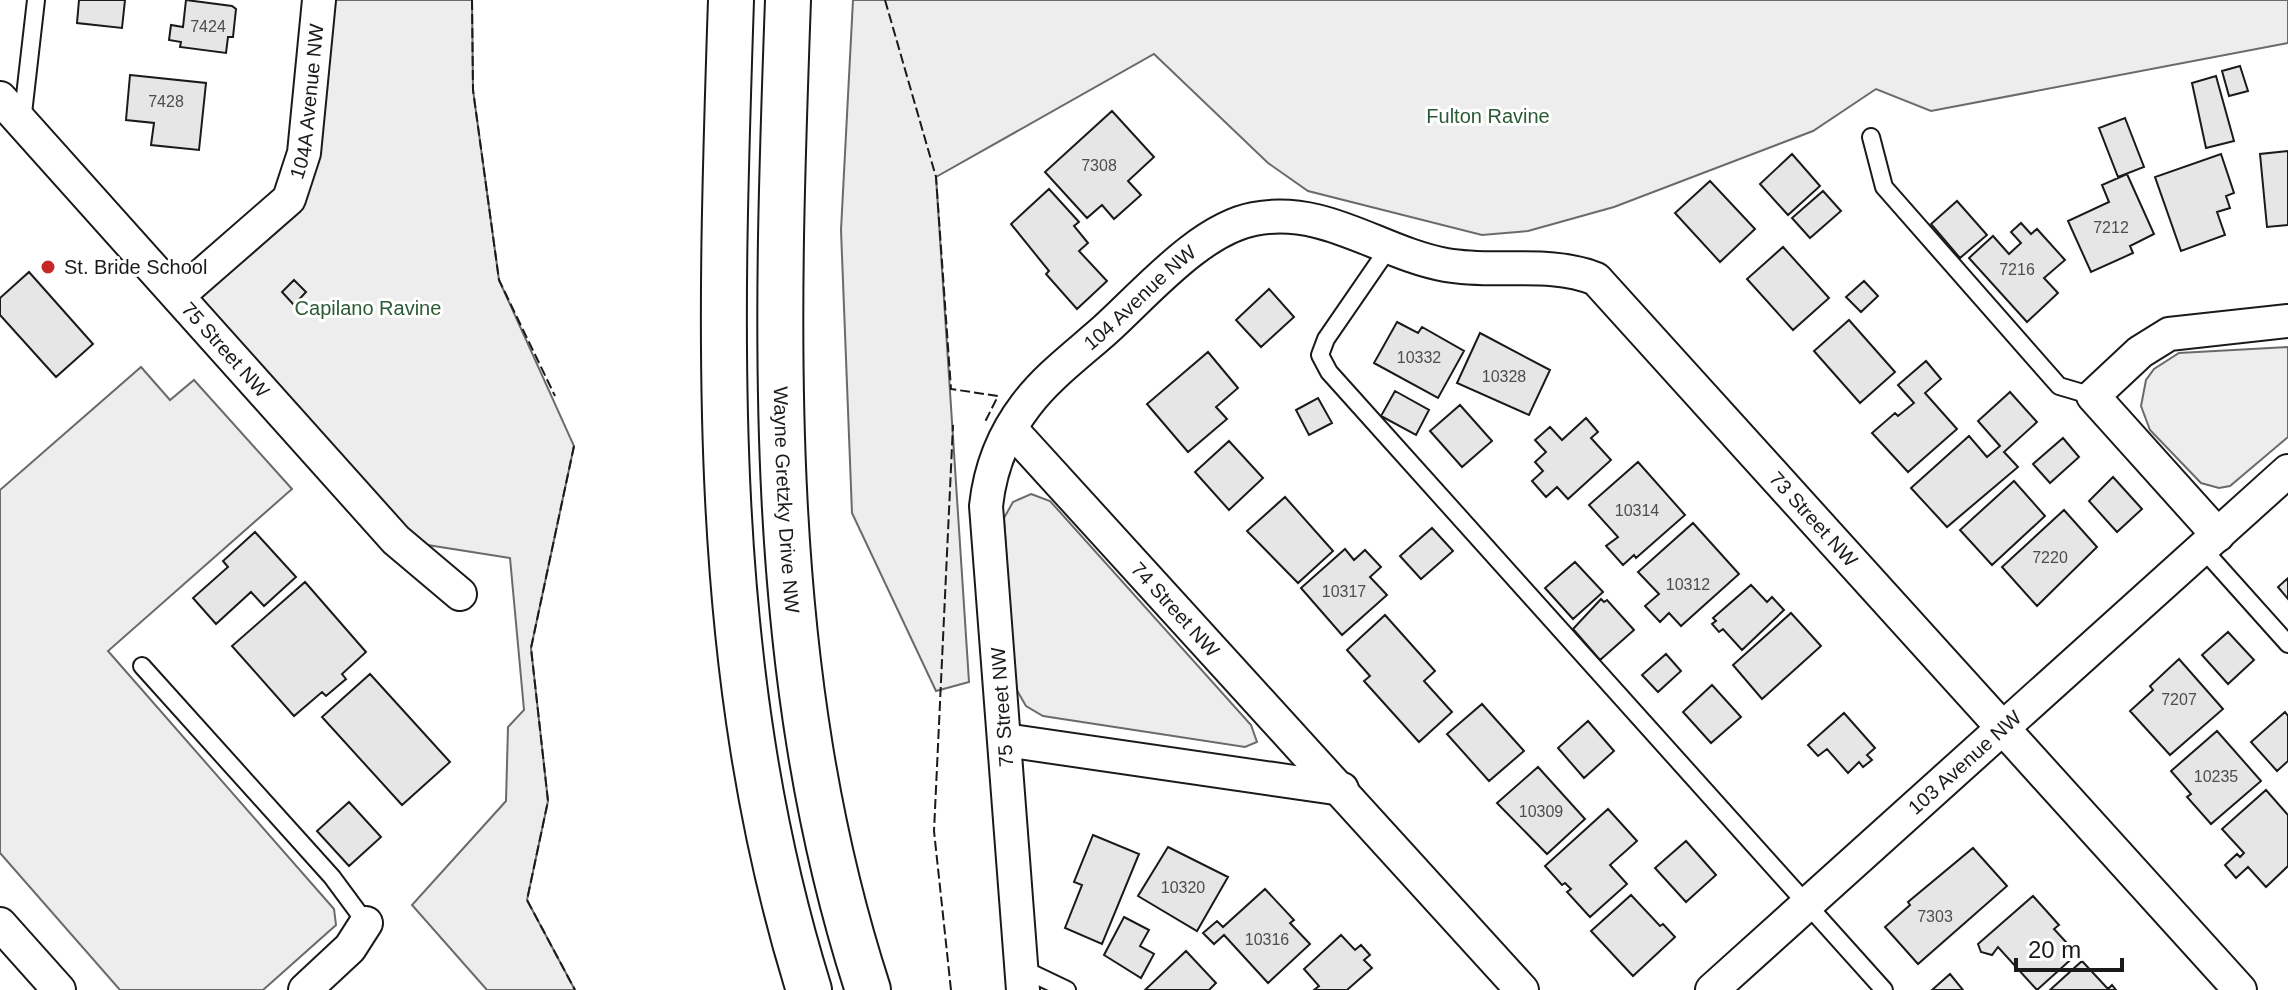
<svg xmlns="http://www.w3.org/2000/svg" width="2288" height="990" viewBox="0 0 2288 990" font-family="Helvetica,sans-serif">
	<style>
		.built { fill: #ededed; stroke: #6a6a6a; stroke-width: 2 }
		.building { fill: #e6e6e6; stroke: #1a1a1a; stroke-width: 2 }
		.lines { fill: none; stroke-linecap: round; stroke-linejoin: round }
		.lane-casing { stroke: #1a1a1a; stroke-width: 20 }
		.street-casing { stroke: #1a1a1a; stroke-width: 36 }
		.primary-casing { stroke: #1a1a1a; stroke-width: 48 }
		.lane { stroke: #fff; stroke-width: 16 }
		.street { stroke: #fff; stroke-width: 32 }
		.primary { stroke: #fff; stroke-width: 44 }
		.fence { stroke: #1a1a1a; stroke-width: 2; stroke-dasharray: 10 4; stroke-linecap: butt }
		.poi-dot { fill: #c62828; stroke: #fff; stroke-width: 3 }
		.labels { text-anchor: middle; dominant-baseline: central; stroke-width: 6; stroke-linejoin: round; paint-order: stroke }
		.number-label { font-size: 16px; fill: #4d4d4d }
		.street-label { font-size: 20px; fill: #1a1a1a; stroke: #fff }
		.park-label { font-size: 20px; fill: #2b5a34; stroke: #fff }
		.poi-label { font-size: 20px; fill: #1a1a1a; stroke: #fff; text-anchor: start }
	</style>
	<rect width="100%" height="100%" fill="#fff"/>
	<path class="built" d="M319,0H472L473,90L499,280L574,446L531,648L548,801L527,900L575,990H487L412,905L506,801L508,727L524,710L510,558L396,540L179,295L289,199Z
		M853,0H2288V43L1931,111L1876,89L1813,131L1614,207L1528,231L1482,235L1308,191L1268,163L1154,54L936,177L969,682L936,691L852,513L841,230Z
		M2288,347V437L2230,486L2219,488L2201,483L2150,430L2141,406L2146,380L2154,369L2179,353Z
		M141,367L170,400L194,380L292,489L108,651L334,909L336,925L263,990H120L0,853V490Z
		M1031,494L1050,501L1251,725L1257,742L1245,747L1043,716L1026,706L1015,687L1004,518L1013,502Z"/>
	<path class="building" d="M79,0H125L122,28L77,23Z
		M186,0L232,6L236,9L233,37H228L226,53L180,47L181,42L169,40L171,25L183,27Z
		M2240,66L2248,91L2229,96L2222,71Z
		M130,75L206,83L199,150L151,145L154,123L126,120Z
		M2216,76L2234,141L2206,148L2192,83Z
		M1112,111L1154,157L1128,181L1141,195L1114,219L1102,205L1087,218L1045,172Z
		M2125,118L2144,167L2118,177L2099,128Z
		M2288,151V225L2267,227L2260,154Z
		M1792,154L1820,186L1788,215L1760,184Z
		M2221,154L2234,193L2226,196L2230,208L2217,212L2225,235L2181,251L2155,177Z
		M2127,174L2154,234L2130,246L2133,253L2091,272L2068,221L2109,202L2102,185Z
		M1710,181L1755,229L1720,262L1675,213Z
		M1049,189L1079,222L1074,226L1088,243L1079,251L1107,281L1077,309L1046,274L1049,271L1011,224Z
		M1823,191L1841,211L1810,238L1792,218Z
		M1957,201L1987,235L1960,258L1931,224Z
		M2021,223L2031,234L2037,229L2065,260L2044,278L2058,293L2027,322L1969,258L1993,236L2009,254L2021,243L2011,232Z
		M1783,247L1829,298L1793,330L1747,279Z
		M29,272L93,344L56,377L0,315V298Z
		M294,280L306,292L294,305L282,292Z
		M1864,281L1878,296L1861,312L1846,297Z
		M1269,289L1294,317L1261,347L1236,320Z
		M1849,320L1895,372L1860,403L1814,351Z
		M1397,322L1418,333L1422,327L1464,351L1438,398L1374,363Z
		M1480,333L1550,370L1529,415L1457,383Z
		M1208,352L1238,388L1216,407L1227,419L1188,452L1147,404Z
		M1926,361L1941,379L1925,393L1957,429L1908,472L1872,433L1895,413L1898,416L1914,403L1898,385Z
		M1395,391L1429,410L1416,435L1381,416Z
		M2010,392L2037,422L2004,452L2018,467L1947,527L1911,488L1969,436L1987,457L2000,446L1978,421Z
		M1318,398L1332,423L1309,435L1296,410Z
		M1460,405L1492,441L1462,467L1430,431Z
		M1586,418L1598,432L1591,438L1611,460L1568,499L1557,487L1546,497L1532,481L1543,471L1535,462L1546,452L1535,440L1550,427L1562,440Z
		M2063,438L2079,457L2050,483L2033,464Z
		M1229,441L1263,478L1229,510L1195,472Z
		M1638,462L1685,515L1636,558L1634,555L1623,565L1606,546L1618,537L1589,505Z
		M2113,477L2142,509L2117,532L2089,501Z
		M2014,481L2045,516L1992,565L1960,530Z
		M1285,497L1333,551L1298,583L1247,531Z
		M2064,510L2097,547L2037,606L2002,567Z
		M1693,523L1739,574L1681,626L1669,613L1660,622L1645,606L1659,594L1638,572Z
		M1432,528L1453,551L1421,579L1400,556Z
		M255,532L296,577L264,606L251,592L216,624L193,598L228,567L223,561Z
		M1345,549L1354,560L1365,550L1381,567L1370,577L1387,595L1342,635L1301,588Z
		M1575,562L1603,592L1573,619L1545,588Z
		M2288,578V599L2278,587Z
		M305,582L366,652L342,674L346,679L326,696L322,692L294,716L232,646Z
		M1751,585L1767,602L1772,597L1784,610L1742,650L1723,629L1719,632L1712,624L1716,621L1713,618Z
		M1601,599L1604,602L1607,600L1634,630L1600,660L1573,629Z
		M1791,613L1821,646L1762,699L1733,665Z
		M1385,615L1435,671L1424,681L1452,712L1419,742L1364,681L1370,676L1347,650Z
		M2228,632L2254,660L2228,684L2202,655Z
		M1666,654L1681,671L1658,692L1642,675Z
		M2179,659L2223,709L2170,755L2130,711L2153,690L2150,686Z
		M370,674L450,762L402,805L322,717Z
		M1712,685L1741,717L1711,743L1683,712Z
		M1482,704L1524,751L1489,781L1447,734Z
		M2285,712L2288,716V761L2277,771L2251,742Z
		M1844,713L1875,748L1867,755L1872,760L1863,767L1859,762L1848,773L1827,749L1818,756L1808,745Z
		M1588,721L1614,751L1584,778L1558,748Z
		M2217,731L2261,781L2211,824L2187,797L2191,794L2171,771Z
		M1538,767L1585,819L1547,854L1497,803Z
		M2266,790L2288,815V866L2266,887L2248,867L2236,878L2225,865L2237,854L2240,857L2244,853L2222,829Z
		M349,802L381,837L349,866L317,831Z
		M1608,809L1637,841L1610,865L1627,884L1590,917L1567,892L1571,889L1565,883L1562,885L1545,866Z
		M1093,835L1139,854L1102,944L1065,928L1082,885L1074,882Z
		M1686,841L1716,875L1686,902L1655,868Z
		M1168,847L1228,877L1197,931L1138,896Z
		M1973,848L2007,886L1918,964L1885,927L1910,905L1908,902Z
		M1265,889L1294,920L1290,923L1310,944L1268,983L1224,935L1214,944L1203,933L1217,921L1223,927Z
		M1631,895L1660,926L1663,924L1675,937L1633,976L1591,931Z
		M2033,896L2059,925L2054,929L2077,954L2037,990L1998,947L1992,955L1981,952L1978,944Z
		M1124,917L1149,930L1140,946L1154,954L1141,978L1104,955Z
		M1341,935L1355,950L1361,945L1370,955L1364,960L1372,968L1347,990H1314L1319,986L1304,969Z
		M1186,951L1216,983L1209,990H1145Z
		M2082,961L2108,989L2112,985L2116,990H2050Z
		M1950,974L1963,990H1932Z"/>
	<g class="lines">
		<defs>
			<path id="lane" d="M22,122L36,0
				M1871,137L1884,187L2059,386L2093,396
				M1390,246L1326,339L1320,355L1329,372L1884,990
				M2202,548L2288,644
				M142,666L332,877L366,923
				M1021,968L1067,990"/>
			<g id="street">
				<path id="s1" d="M0,98L396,540L460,594"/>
				<path id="s2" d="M179,295L289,199L304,153L319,0"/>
				<path id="s3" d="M1011,429L1522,990"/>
				<path d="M2218,535L2093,396L2140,352L2169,334L2288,321"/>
				<path d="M1005,740L1342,789"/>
				<path d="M0,924L59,990"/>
				<path d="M305,990L350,948L366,923"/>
				<path id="s4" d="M1023,990L986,506C990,469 1003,435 1026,405C1047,377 1078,354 1105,330C1145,294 1200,229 1254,219C1325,205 1380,253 1446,265C1496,274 1549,260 1596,279L2240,990"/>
				<path id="s5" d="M1712,990L2288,471"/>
			</g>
			<g id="primary">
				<path d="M731,0C720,335 708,665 809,990"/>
				<path id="s6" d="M788,0C776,332 764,670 868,990"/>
			</g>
		</defs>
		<use href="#lane" class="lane-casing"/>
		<use href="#street" class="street-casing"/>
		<use href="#primary" class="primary-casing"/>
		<use href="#lane" class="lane"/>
		<use href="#street" class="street"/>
		<use href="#primary" class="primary"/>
		<path class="fence" d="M472,0L473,90L499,280L555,396
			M885,0L936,177L951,389L998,396L985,422
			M574,446L531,648L548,801L527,900L575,990
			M951,990L934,831L953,425"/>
	</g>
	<circle class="poi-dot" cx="48" cy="267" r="8"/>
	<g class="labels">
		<g class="number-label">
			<text x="208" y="26">7424</text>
			<text x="166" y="101">7428</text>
			<text x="1099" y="165">7308</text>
			<text x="2111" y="227">7212</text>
			<text x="2017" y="269">7216</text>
			<text x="1419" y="357">10332</text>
			<text x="1504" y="376">10328</text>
			<text x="1637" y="510">10314</text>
			<text x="2050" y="557">7220</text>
			<text x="1688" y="584">10312</text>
			<text x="1344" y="591">10317</text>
			<text x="2179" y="699">7207</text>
			<text x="2216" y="776">10235</text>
			<text x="1541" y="811">10309</text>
			<text x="1183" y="887">10320</text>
			<text x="1935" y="916">7303</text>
			<text x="1267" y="939">10316</text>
		</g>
		<g class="street-label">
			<text stroke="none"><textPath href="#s2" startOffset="246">104A Avenue NW</textPath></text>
			<text stroke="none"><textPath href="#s4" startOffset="752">104 Avenue NW</textPath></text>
			<text stroke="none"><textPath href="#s1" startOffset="338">75 Street NW</textPath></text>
			<text stroke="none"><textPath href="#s6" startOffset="500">Wayne Gretzky Drive NW</textPath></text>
			<text stroke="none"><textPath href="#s4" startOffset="1568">73 Street NW</textPath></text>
			<text stroke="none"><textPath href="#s3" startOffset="244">74 Street NW</textPath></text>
			<text transform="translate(1002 707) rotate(-94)">75 Street NW</text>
			<text stroke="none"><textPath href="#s5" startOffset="340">103 Avenue NW</textPath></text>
		</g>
		<g class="park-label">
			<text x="1488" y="116">Fulton Ravine</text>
			<text x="368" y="308">Capilano Ravine</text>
		</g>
		<g class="poi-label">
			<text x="64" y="267">St. Bride School</text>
		</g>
	</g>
	<path d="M2016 958v12h106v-12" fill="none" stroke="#1a1a1a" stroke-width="4"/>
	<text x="2028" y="958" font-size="24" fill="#1a1a1a" stroke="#ffffff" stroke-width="6" paint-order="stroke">20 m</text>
</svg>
